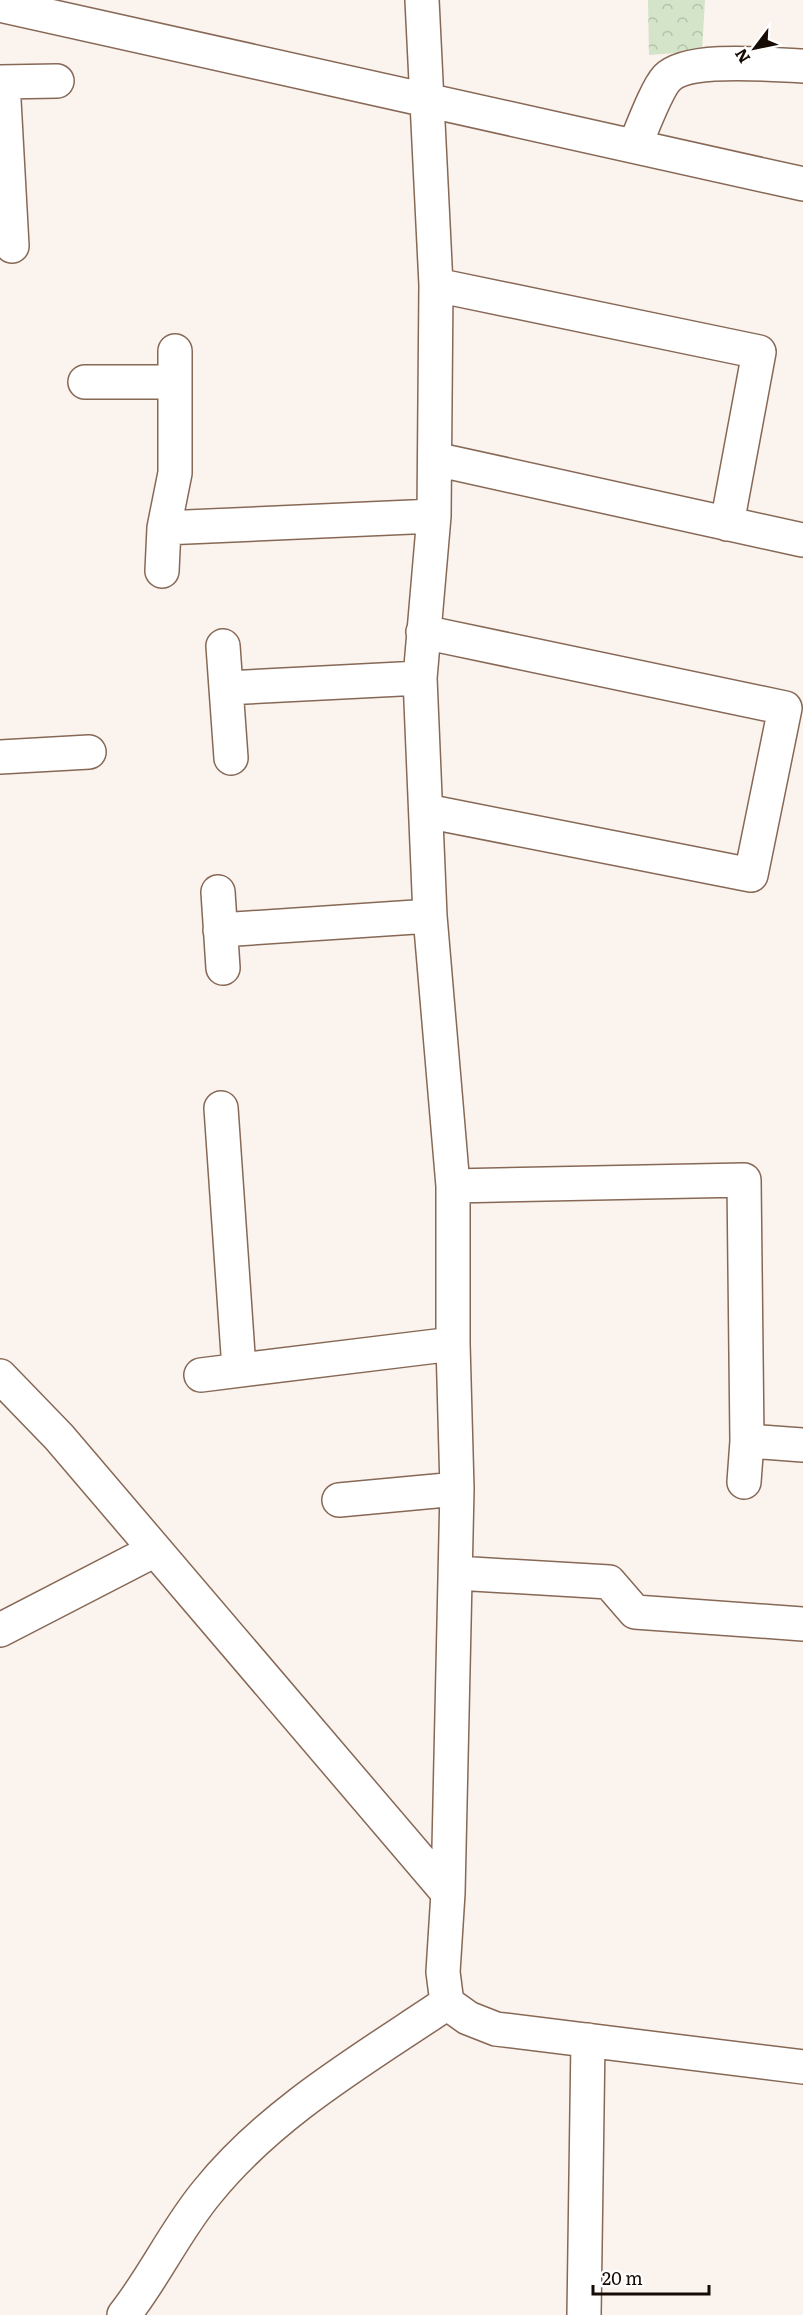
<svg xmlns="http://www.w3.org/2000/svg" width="803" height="2315" viewBox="0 0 803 2315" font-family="Literata,serif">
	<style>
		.forest { fill: url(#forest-crowns) }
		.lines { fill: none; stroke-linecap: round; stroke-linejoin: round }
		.minor-casing { stroke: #876855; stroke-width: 36 }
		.minor { stroke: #fff; stroke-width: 33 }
	</style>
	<defs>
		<pattern id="forest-crowns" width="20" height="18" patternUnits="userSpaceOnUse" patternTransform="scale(1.5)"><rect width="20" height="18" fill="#d3e4c8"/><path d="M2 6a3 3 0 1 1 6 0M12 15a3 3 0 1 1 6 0" fill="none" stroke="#b4c2aa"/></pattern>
	</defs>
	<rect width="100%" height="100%" fill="#faf3ee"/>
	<path class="forest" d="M648,0H705L702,51L649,55Z"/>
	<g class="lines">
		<defs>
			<path id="minor" d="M422,0L436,285L434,516L420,678L430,916L453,1186V1344L457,1489L448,1893L443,1972L447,2003L468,2018L496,2029L803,2067
				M0,5L803,184
				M0,82L57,81
				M3,82L12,246
				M635,145C642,129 656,90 667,78C688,56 773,65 803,66
				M436,285L759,352L727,524
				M85,382H175
				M435,459L802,540
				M164,528L434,516
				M162,571L164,528L175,473V351
				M423,632L785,708L751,875L426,811
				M223,646L231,758
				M226,688L420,678
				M0,757L89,752
				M218,892L223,968
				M220,930L430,916
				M221,1108L239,1369
				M453,1186L744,1180L747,1441L803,1445
				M201,1375L453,1344
				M0,1376L59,1437L448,1893
				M744,1482L747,1441
				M339,1500L457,1489
				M456,1573L609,1582L635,1612L803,1624
				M0,1630L155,1550
				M124,2315C155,2276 176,2229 208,2191C272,2112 364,2059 447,2003
				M584,2315L588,2040"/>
		</defs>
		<use href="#minor" class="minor-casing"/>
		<use href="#minor" class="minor"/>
	</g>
	<g transform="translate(755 48) rotate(238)" stroke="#ffffff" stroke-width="4.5" paint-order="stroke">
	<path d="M0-4.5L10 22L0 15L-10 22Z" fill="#170b05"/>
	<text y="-9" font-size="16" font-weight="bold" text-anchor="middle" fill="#170b05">N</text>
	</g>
	<path d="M593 2285v9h116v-9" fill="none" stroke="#170b05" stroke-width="3"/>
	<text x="602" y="2285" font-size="18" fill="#170b05" stroke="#ffffff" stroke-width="4.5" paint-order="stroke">20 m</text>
</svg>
